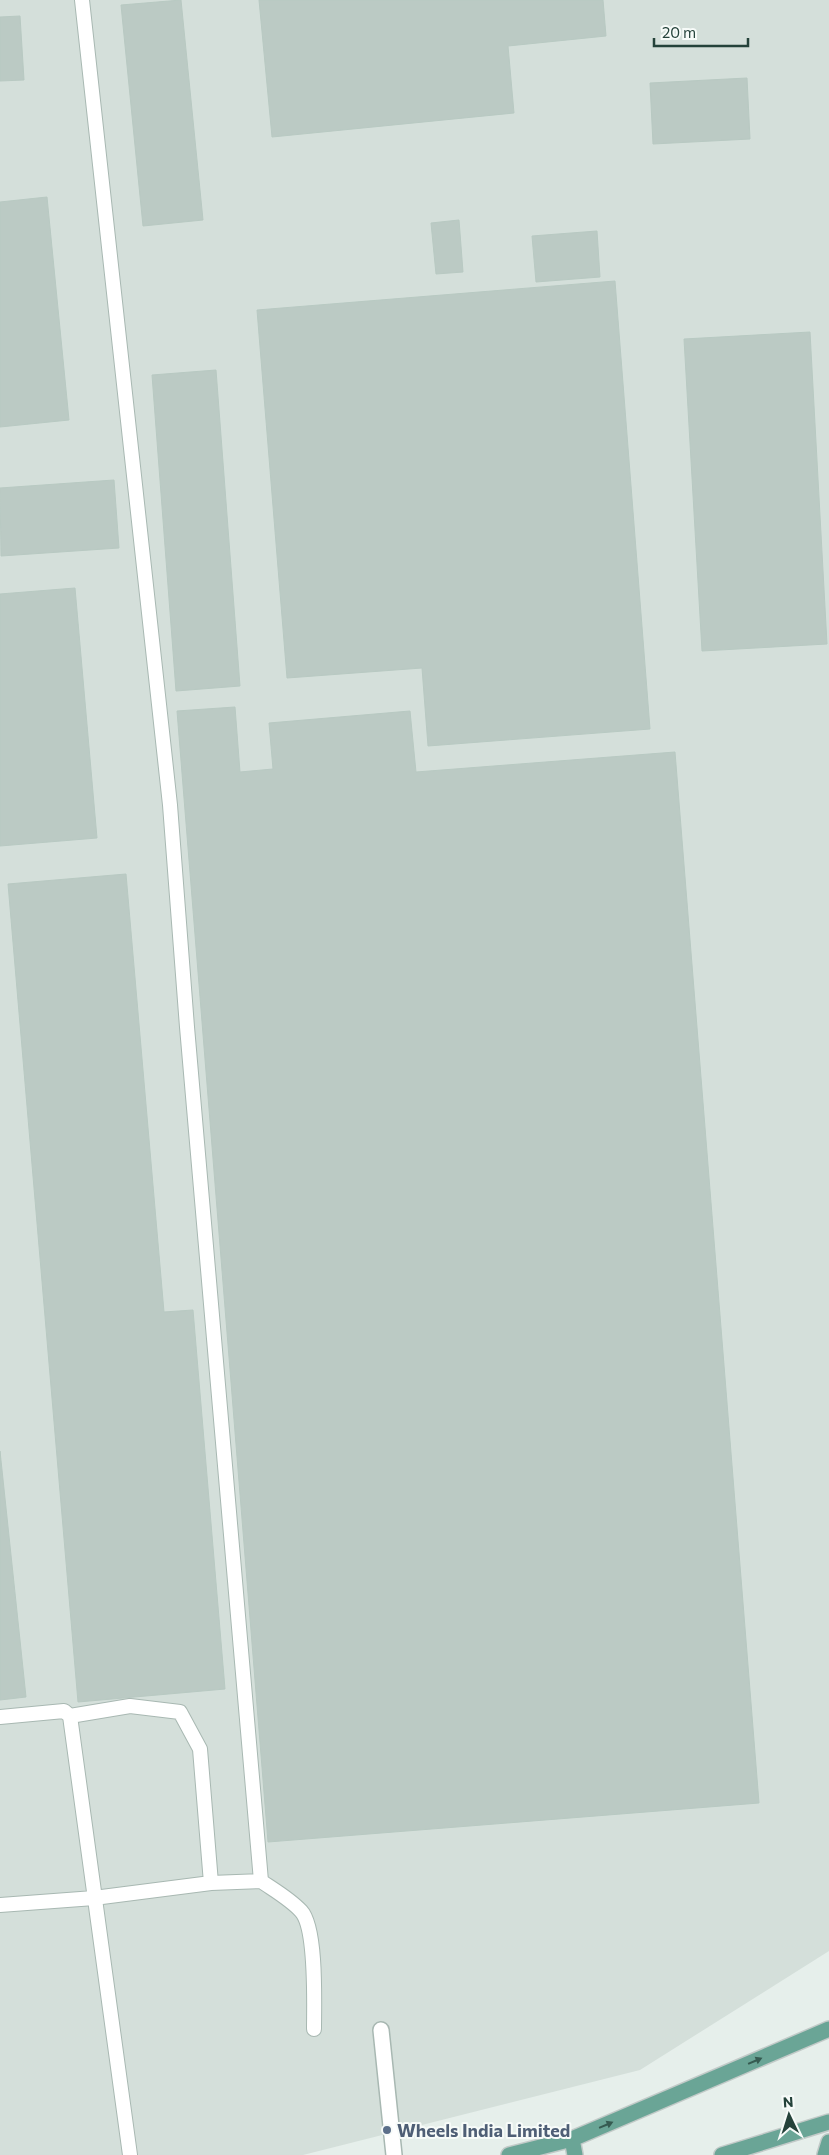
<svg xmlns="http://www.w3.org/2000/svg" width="829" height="2155" viewBox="0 0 829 2155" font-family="Commissioner,sans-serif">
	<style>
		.built { fill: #d4dfda }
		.building { fill: #bbcac4; stroke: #b8c9c2 }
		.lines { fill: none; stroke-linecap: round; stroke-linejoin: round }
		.lane-casing { stroke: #a8b8b2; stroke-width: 16 }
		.street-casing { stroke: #a8b8b2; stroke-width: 18 }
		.primary-casing { stroke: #c2cac8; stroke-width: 18 }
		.lane { stroke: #fff; stroke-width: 14 }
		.street { stroke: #fff; stroke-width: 15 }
		.primary { stroke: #6aa596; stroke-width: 15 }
		.oneway { fill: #365b51 }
		.service-dot { fill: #5c6f8a; stroke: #f7fbf9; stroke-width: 2 }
		.labels { text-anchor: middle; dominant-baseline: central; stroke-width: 4; stroke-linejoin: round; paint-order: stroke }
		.service-label { font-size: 18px; font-weight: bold; fill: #4e5e75; stroke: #f7fbf9; text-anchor: start }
	</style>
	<rect width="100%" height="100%" fill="#e6efeb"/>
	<path class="built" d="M0,0H829V1951L640,2070L303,2155H0Z"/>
	<path class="building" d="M181,0L203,220L143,226L121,5Z
		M259,0H603L606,36L508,46L514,113L272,137Z
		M20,16L24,80L0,81V17Z
		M747,78L750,139L653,144L650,83Z
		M47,197L69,420L0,427V202Z
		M459,220L463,272L436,274L431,223Z
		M597,231L600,277L536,282L532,236Z
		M615,281L650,729L428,746L422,668L287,678L257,310Z
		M810,332L827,644L702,651L684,339Z
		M216,370L240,686L176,691L152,375Z
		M114,480L119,548L1,556L0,488Z
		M75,588L97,838L0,846V594Z
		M235,707L240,772L273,769L269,723L410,711L416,772L675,752L759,1803L268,1842L177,711Z
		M126,874L164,1312L193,1310L225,1689L78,1702L8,884Z
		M0,1451L26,1697L0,1700Z"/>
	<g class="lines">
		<defs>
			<path id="lane" d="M70,1716L130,1706L180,1712L200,1749L211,1883
				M0,1717L64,1711L70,1716L130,2155
				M261,1881C274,1890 290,1899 301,1911C317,1928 314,2005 314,2029
				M0,1905L94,1898L211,1883L261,1881L187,1027L170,805L82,0"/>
			<path id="street" d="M381,2030L394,2155"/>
			<path id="primary" d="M572,2139L575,2155
				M509,2155L572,2139L829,2029
				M722,2155L829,2122
				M825,2155L829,2142"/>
		</defs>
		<use href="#lane" class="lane-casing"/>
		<use href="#street" class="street-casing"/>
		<use href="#primary" class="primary-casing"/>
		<use href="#lane" class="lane"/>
		<use href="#street" class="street"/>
		<use href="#primary" class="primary"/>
	</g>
	<defs><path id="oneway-solid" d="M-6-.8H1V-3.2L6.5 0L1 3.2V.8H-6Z" transform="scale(1.25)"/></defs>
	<g class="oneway">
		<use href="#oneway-solid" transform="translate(755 2061) rotate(-23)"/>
		<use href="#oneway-solid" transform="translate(606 2125) rotate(-23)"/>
	</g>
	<circle class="service-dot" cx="387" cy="2130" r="5"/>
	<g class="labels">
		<g class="service-label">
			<text x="397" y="2130">Wheels India Limited</text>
		</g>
	</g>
	<g transform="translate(789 2115) rotate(356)" stroke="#f7fbf9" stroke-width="4" paint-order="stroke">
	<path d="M0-4L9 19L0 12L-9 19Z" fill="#24423a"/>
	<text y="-8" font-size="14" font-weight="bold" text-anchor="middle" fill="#24423a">N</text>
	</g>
	<path d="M654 38v8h94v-8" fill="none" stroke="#24423a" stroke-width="2.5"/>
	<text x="662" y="38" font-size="15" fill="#24423a" stroke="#f7fbf9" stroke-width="4" paint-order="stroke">20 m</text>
</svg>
